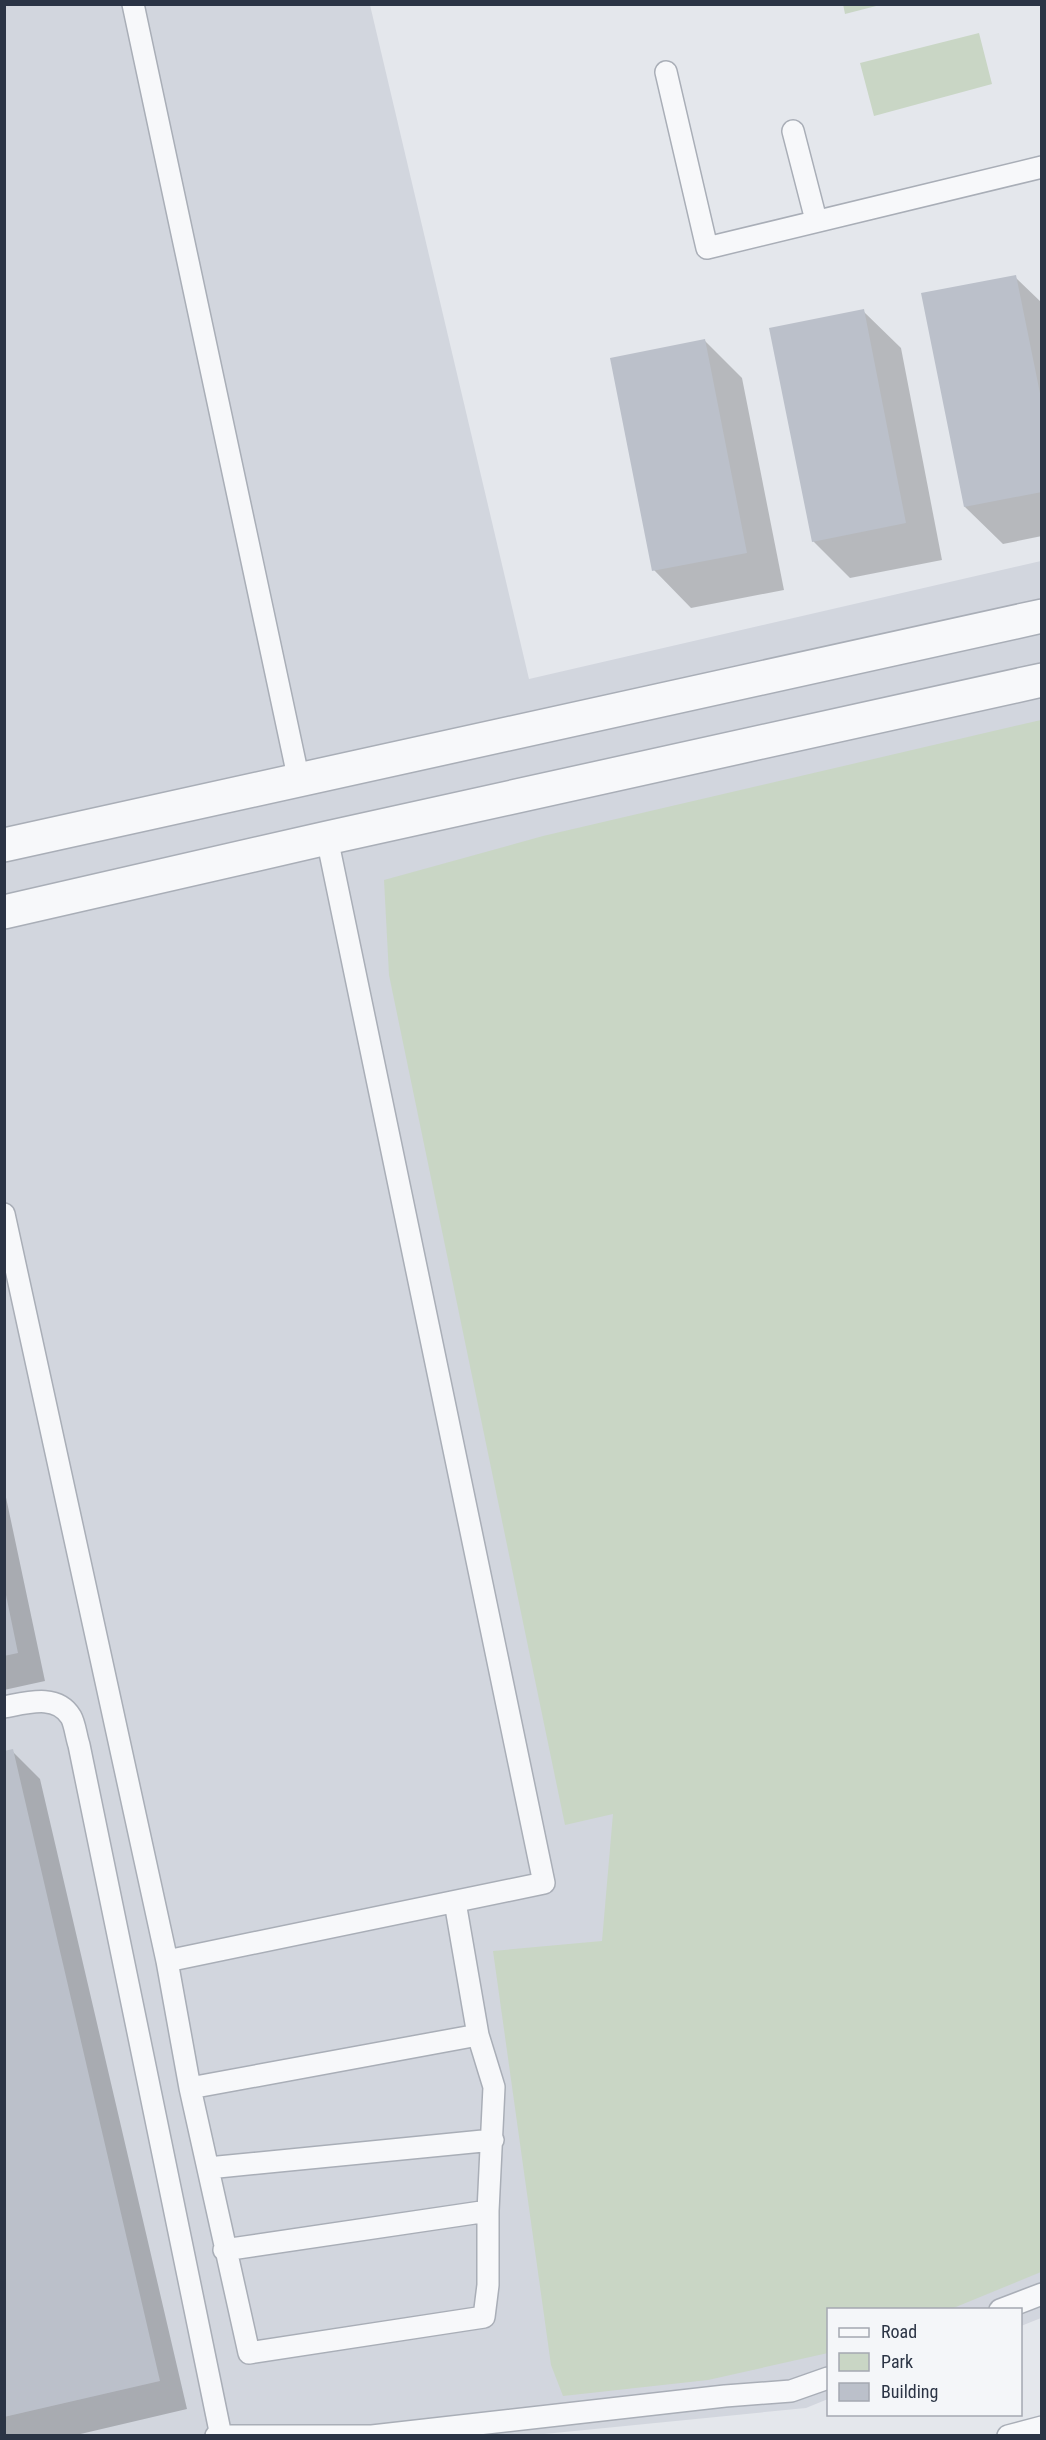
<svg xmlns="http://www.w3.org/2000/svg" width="1046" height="2440" viewBox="0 0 1046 2440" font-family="'Roboto Condensed',sans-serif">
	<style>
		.built { fill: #d2d6de }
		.green { fill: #c9d6c5 }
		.shadow { fill: #0003 }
		.building { fill: #bbc0ca }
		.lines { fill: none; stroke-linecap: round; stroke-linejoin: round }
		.lane-casing { stroke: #a9aeb7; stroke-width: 24 }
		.street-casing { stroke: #a9aeb7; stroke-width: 36 }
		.lane { stroke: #f7f8fa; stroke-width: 21 }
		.street { stroke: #f7f8fa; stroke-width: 33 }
	</style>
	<rect width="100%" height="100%" fill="#e4e7ec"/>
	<path class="built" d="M5,5H370L529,679L1041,561V2318L1021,2326L1020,2310H828V2399L806,2408L524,2436H5Z"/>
	<path class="green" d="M843,4H880V5L845,14Z
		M979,33L992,84L874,116L860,63Z
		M1041,720V2272L951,2309L828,2310V2353L708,2380L563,2396L551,2365L493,1951L602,1941L613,1814L565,1825L389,975L384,880L543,836Z"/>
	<path class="shadow" d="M1015,277L1042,303V536L1003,544L965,507Z
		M863,311L901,348L942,560L850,578L813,541Z
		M704,340L742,378L784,590L691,608L654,570Z
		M4,1488L45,1681L4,1690Z
		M12,1751L40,1779L187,2409L72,2436H4V1753Z"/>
	<path class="building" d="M1016,275L1042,403V492L964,507L921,293Z
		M864,309L906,523L812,542L769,328Z
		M705,339L747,553L652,571L610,358Z
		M6,1595L18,1653L4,1656V1596Z
		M13,1749L160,2381L4,2417V1751Z"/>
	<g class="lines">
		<defs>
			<path id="lane" d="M133,4L299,781
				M666,72L707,248L1042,167
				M793,131L816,220
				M4,1214L167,1961L190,2088L249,2353L484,2317L488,2285V2211L494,2087L478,2035L455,1902
				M4,1707C26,1703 57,1693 71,1717C75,1724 76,1736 79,1745L221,2436
				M167,1961L544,1883L327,838
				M190,2088L478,2035
				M208,2168L493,2140
				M224,2250L488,2211
				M1000,2310L1042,2294
				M216,2436H371
				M372,2436L725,2396L791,2391L828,2378
				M1008,2436L1042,2427"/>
			<path id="street" d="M4,845L1042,616
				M4,912L327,838L1042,680"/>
		</defs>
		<use href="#lane" class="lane-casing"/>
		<use href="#street" class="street-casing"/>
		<use href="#lane" class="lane"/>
		<use href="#street" class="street"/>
	</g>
	<rect width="1046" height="2440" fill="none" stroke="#2b3445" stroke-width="12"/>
	<rect x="827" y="2308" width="195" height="108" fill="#f4f6f9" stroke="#a4a8b1" stroke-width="1.5"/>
	<rect x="839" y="2328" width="30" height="9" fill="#f7f8fa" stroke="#a4a8b1" stroke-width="1.5"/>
	<text x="881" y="2338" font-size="18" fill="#2b3445">Road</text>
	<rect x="839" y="2353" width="30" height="18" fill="#c9d6c5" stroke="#a4a8b1" stroke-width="1.5"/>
	<text x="881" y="2368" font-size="18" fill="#2b3445">Park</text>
	<rect x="839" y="2383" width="30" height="18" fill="#bbc0ca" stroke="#a4a8b1" stroke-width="1.5"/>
	<text x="881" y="2398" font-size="18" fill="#2b3445">Building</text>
</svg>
